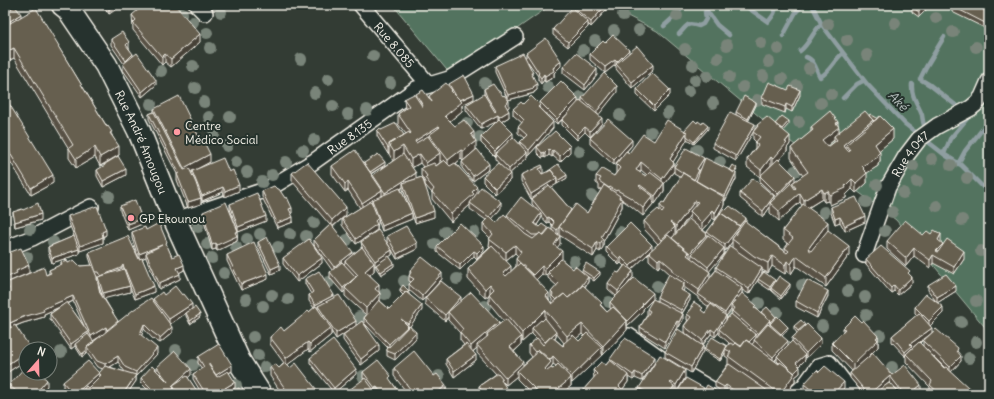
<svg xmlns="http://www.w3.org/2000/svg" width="994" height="399" viewBox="0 0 994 399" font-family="Delius,sans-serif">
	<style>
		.green { fill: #52735e; stroke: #a3b2a3 }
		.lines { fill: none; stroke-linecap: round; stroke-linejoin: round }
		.stream { stroke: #8f9ea1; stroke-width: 4.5 }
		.minor-casing { stroke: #f4f1e8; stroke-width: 18 }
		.primary-casing { stroke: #f4f1e8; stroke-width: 25 }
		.minor { stroke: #26332d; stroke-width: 15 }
		.primary { stroke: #26332d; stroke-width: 22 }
		.tree { fill: #798479 }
		.wall { fill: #585144; stroke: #f4f1e8; fill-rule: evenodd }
		.shaded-wall { fill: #474237; stroke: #f4f1e8 }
		.building { fill: #665e4f; stroke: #f4f1e8 }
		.poi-dot { fill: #ff9aa2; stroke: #26332d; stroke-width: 1.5 }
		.labels { text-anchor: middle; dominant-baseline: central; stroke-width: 4; stroke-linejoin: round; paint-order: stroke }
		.street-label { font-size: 12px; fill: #f4f1e8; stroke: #26332d }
		.poi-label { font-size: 12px; fill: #f4f1e8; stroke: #26332d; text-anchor: start }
		.water-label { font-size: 13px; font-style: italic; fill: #b1b9b8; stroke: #26332d }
	</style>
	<rect width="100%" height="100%" fill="#333c34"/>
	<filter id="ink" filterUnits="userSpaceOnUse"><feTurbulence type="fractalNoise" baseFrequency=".025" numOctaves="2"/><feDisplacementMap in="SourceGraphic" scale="8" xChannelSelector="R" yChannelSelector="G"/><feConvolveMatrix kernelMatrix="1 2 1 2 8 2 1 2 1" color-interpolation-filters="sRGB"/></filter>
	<g filter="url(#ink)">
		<path class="green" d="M393,5H551L451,75Z
			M606,5H989V332L896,220L779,133L657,31Z"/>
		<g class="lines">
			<path class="stream" d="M744,5L768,22C772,17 777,12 775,5
				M812,5L822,25L867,84L905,124L945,155L961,165L989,193
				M652,8L656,5
				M707,11L717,25L729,35
				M664,26L676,15L684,5
				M679,34C688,25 686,22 699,26L703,24L706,19L705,12
				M783,36L796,12L803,5
				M944,37L926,67L920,79L930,85L958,107
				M800,51C809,44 813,32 821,24
				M806,57C815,60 816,70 820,77C830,72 834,60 843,53
				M912,84C911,97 918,104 922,115C923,121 923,126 927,131
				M843,98L857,84L863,81
				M944,154L950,139L970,115
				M958,164L965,151L989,121"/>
			<defs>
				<g id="minor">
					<path d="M197,5L205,13"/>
					<path id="s1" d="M361,5L429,85"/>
					<path id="s2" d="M175,220L268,189L313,162L416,89L449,79L515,37"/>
					<path d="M5,249L32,238L91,207"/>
					<path id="s3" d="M864,255L888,187L906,156L919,139L937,126L971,108L977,103L982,97L989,81"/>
					<path d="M568,394L612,355L629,336L670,365L719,394"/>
					<path d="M795,394L805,385L819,366L829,363L853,394"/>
				</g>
				<g id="primary">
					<path id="s4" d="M63,5L68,9L106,65L139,131L175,220L239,361L260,394"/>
				</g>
			</defs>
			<use href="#minor" class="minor-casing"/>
			<use href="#primary" class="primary-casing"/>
			<use href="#minor" class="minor"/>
			<use href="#primary" class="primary"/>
		</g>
		<g class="tree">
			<circle cx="221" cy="12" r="6"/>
			<circle cx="182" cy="13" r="6"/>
			<circle cx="623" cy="15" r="6"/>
			<circle cx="677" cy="16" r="6"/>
			<circle cx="936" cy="18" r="6"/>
			<circle cx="193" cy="22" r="6"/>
			<circle cx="895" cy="23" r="6"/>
			<circle cx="828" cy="24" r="6"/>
			<circle cx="639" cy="30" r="6"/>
			<circle cx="614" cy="31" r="6"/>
			<circle cx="953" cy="32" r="6"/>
			<circle cx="207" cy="33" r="6"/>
			<circle cx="847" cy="40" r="6"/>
			<circle cx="595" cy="41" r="6"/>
			<circle cx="761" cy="43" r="6"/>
			<circle cx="727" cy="45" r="6"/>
			<circle cx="976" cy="47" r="6"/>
			<circle cx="210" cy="48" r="6"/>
			<circle cx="685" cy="49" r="6"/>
			<circle cx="778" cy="49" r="6"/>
			<circle cx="583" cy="50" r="6"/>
			<circle cx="867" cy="55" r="6"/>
			<circle cx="373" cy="56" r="6"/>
			<circle cx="718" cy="58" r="6"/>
			<circle cx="301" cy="59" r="6"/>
			<circle cx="769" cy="62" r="6"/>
			<circle cx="693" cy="65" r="6"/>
			<circle cx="193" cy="66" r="6"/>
			<circle cx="809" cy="68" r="6"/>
			<circle cx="161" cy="71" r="6"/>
			<circle cx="707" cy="76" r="6"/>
			<circle cx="763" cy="76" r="6"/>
			<circle cx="729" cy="77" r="6"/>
			<circle cx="328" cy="79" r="6"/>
			<circle cx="782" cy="79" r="6"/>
			<circle cx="695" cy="80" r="6"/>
			<circle cx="390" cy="83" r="6"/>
			<circle cx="485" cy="83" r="6"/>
			<circle cx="797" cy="86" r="6"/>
			<circle cx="548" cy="87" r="6"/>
			<circle cx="743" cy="87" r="6"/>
			<circle cx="195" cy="88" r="6"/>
			<circle cx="689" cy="91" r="6"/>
			<circle cx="315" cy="93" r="6"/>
			<circle cx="831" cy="94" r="6"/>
			<circle cx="580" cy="97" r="6"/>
			<circle cx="757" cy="100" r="6"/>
			<circle cx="204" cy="102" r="6"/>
			<circle cx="713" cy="103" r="6"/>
			<circle cx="821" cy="103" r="6"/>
			<circle cx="151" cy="104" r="6"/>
			<circle cx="333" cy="106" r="6"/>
			<circle cx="367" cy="110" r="6"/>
			<circle cx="668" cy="113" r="6"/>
			<circle cx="348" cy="114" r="6"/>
			<circle cx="620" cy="115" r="6"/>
			<circle cx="209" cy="117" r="6"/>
			<circle cx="230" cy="117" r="6"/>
			<circle cx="799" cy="122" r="6"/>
			<circle cx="467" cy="123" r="6"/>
			<circle cx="651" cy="132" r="6"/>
			<circle cx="214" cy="135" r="6"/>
			<circle cx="480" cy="137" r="6"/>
			<circle cx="314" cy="140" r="6"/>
			<circle cx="227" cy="146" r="6"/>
			<circle cx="303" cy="150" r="6"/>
			<circle cx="697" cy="150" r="6"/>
			<circle cx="579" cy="151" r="6"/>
			<circle cx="932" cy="159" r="6"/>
			<circle cx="236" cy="162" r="6"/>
			<circle cx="286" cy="162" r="6"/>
			<circle cx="720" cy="162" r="6"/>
			<circle cx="951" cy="165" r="6"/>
			<circle cx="913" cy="166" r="6"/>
			<circle cx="593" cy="167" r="6"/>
			<circle cx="795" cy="171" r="6"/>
			<circle cx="247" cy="172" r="6"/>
			<circle cx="272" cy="175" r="6"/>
			<circle cx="967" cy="178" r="6"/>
			<circle cx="262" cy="182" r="6"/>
			<circle cx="917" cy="182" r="6"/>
			<circle cx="877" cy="185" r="6"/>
			<circle cx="903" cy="193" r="6"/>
			<circle cx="109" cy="196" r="6"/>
			<circle cx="592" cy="196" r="6"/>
			<circle cx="866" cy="202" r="6"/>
			<circle cx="937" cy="206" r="6"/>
			<circle cx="824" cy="212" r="6"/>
			<circle cx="892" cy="212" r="6"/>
			<circle cx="962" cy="220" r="6"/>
			<circle cx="314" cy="223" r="6"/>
			<circle cx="198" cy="227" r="6"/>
			<circle cx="30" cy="229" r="6"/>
			<circle cx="885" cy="231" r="6"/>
			<circle cx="445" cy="232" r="6"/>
			<circle cx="474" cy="232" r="6"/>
			<circle cx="620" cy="232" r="6"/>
			<circle cx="260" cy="234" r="6"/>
			<circle cx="290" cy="234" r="6"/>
			<circle cx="306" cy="236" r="6"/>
			<circle cx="247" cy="239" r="6"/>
			<circle cx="347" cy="240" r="6"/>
			<circle cx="53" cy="242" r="6"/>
			<circle cx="207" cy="244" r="6"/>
			<circle cx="435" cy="244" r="6"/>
			<circle cx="236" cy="247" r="6"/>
			<circle cx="278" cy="247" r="6"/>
			<circle cx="981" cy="251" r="6"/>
			<circle cx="27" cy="257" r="6"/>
			<circle cx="212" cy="258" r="6"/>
			<circle cx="574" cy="261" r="6"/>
			<circle cx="601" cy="262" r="6"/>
			<circle cx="224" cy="273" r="6"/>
			<circle cx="856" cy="275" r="6"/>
			<circle cx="457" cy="279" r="6"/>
			<circle cx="404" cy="281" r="6"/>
			<circle cx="329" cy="282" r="6"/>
			<circle cx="802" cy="285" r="6"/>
			<circle cx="657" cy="286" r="6"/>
			<circle cx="848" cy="291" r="6"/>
			<circle cx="385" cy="294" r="6"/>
			<circle cx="272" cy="295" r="6"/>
			<circle cx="865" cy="297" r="6"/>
			<circle cx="246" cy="299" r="6"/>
			<circle cx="288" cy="299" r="6"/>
			<circle cx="976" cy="301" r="6"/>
			<circle cx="609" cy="302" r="6"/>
			<circle cx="759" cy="303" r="6"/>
			<circle cx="263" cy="306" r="6"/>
			<circle cx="485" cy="306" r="6"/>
			<circle cx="834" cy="310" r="6"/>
			<circle cx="777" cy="312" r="6"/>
			<circle cx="866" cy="315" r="6"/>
			<circle cx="359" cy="317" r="6"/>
			<circle cx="728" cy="317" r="6"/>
			<circle cx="961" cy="322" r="6"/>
			<circle cx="822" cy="326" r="6"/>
			<circle cx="880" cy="335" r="6"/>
			<circle cx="253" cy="337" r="6"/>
			<circle cx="976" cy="342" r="6"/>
			<circle cx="176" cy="350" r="6"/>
			<circle cx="61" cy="352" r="6"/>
			<circle cx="258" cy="355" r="6"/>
			<circle cx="969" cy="358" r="6"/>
			<circle cx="193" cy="365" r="6"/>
			<circle cx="265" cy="367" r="6"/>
			<circle cx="892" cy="367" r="6"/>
			<circle cx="363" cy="376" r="6"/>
			<circle cx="439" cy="376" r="6"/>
			<circle cx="236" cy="385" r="6"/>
		</g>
		<path class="wall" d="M103,5H121V6L109,14Z
			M913,5H929L926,10L919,17L912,12V7Z
			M989,5V30L952,12V6Z
			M573,7L606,10L591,27L588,24V27L568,47L553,35V29L573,9Z
			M5,13L21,17L59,48L112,135L119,155L108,162L126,175L103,187L97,176V170L105,166V164L100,166L95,157L76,168L69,158V149L14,58L6,62L5,60V26L10,23L5,17Z
			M132,15L200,42L171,67L165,62L162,65L133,30Z
			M111,39L129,48L133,57L156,85L142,97L123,70V64H124L111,45Z
			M605,43L629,53L653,70L632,88L616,69V66L615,65L605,73L590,60V54Z
			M526,53L561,66L554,73V77L545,82L544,80L541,84L538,80V76L528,62L537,90L534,92V93L508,100L495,72V66L526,57Z
			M563,67L597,75L585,90L563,73Z
			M449,84L474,99L462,105V111L450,121L455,126L474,138L476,150L489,169L473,181L462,168V162L463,161L461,159L456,163L477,194L501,208L492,218L497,223L507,217V215L537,210L532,204V199H531L521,181V175L543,173L542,174L567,178L551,187L571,210L587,213L601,190L599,189V185L596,183V176H614L616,173V164L620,159L614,165L590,144V138L632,145L627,151L629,153L654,141L684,131L708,129L694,144L687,139V140L673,162L674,166L704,162L730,170H737L735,173L736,179L725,201H724V205L715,220L712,218L711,219V221L703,230L707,233V232L720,215V213L726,210L746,221L745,222L785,251V248L788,244L783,240V230L802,206L800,202L779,221L770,213V207L763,217L740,198V193L774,199L776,197L760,182V177L747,167V159L755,148V143L756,142L753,139V132L736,161L713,148V143L736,115V112L756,105L748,121L755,129L757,127V125L775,124H789L783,130L790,144L787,148V151L779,160L795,181L803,176L791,158V148L811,132V127L838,125L839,132L869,116L893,139L879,150L880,161L878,164V166L866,173L867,183L856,193L852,189L846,195V198L830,205L828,201L824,202L822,199L808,208L849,255L826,287L796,266L791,274L787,271L785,274L772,266L768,273L762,270V273L775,281L790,287L781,299L771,290V289L770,290L758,282V279L749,294L742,290V293L756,308L761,313V312L776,318L788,329L782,336L788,345L792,341V338L797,333L794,329V326L821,344L806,358L805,357V360L799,366L800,373L795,377V381L786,394H731L726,390L724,393L715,387V382L728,364V358L725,356V353L720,361L704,351V349L727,346L729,343L719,334V332L715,337L711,334L703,345V351L691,373L665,357V352L697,342L684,332V326L688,320H687V314L691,309V306L705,313L709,307L698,299V297L684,287L683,291L690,300L682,314L683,320L679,327H677L665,348L640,332V327L647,315V309L657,301V297L670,274L660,265L658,268L649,260V253L631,270L633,277L625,286L653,299L643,309V311L627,326V330L603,355L602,354L572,383L571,382V386L561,394H532L517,379V376L506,385L503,382L507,394H481L479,392V386L496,374L477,353V348L473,352L476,360L454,377L446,364V359L464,345L460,340V333L448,320V317L445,321L425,304V298L461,301L499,324L504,321L489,303V295L485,298L468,279V269L490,247H489L490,238L483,231V223L486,220L470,209V205L451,222L432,199V193L425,185V182L423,179L434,217L415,223L403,189V187L401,189L412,219L382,231L378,220L377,230L356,244L342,225V219L360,208L348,190L345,192L332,174V166L364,164L385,165L371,174L373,176V175L393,161L389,154V153L388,154L377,136V131L381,130L404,135L406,134L398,124V114L405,109L404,99L416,97V94L429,98V96L449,86ZM834,140V142L828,147L827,146ZM440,160L442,162L436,166ZM420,163L423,167L421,168V176L422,177L416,179L412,168ZM641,170L647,175L646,176L639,172ZM674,171V173L681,177L664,203L660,205V211L644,221V229L658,244L652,250L606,247V252L619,265L621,263L624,266L619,273L608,283V289L616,296L610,302V308L611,309L607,312L585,287L588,282V277L594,281L600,275L582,270V272L573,269L561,259H562L557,247L560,244L558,234L559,233V235L593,257L597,250L600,252L603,247V242L622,207V200L631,206L643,216L653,204V202L655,204L664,191V184ZM690,215V219L678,231ZM541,216L547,223L549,222L552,225V230L539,227L537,225L541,219ZM732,242V248L716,267V270L710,277L709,271L724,254V250L725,251ZM515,253L518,256L516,259V266L511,272L503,258L506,260ZM548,272V278L557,286L551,292V298L552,299V302L553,303L552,304L549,300L536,279L542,274L545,276ZM731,310L732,314L726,319V316ZM532,333V334L537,339L529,345V353L532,357L523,365L514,352L521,345V342H522ZM556,333L564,343L563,344V346L555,339L556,337ZM582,334L584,336L579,341L576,338ZM777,358V361L779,363V364L775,361ZM553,364L556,366L553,369L551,368V367Z
			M484,89L509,107L507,108L509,117L501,122L513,137L520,145V142L524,138L518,133V127L522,123L513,115V109L523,104L540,108L553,128L529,155L527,154V158L509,174L510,180L495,194L483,182V176L500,165L495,159V156V157L481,143V137L497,121L481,129L466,110V105L484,95Z
			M637,89L670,95L654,111L637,95Z
			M788,90L800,95L792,112L786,109L785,113L762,104V98Z
			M617,92L598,115L602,123L590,137L585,132L577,140L562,125V120L557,124L540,108V102L582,101V98Z
			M5,97L53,183L31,195L5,153Z
			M154,109L210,162L200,167L229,172L239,191L225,197L223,192L202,201L199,192L201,204L188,208L177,180V174L149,119V114L154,112Z
			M537,147L570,152L560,162L553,156L552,157L549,155L545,158L544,157L542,158L537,153Z
			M292,173L346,215L333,227L353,254L362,247L361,242L391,249L387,242V236L417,249L397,259L392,250V255L389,256L394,266L381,275L376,268V265H377L374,266V271L370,275L379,292L380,301L389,309L403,295L400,292V289L409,293V294L422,310L410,326L416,338L395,360L387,356V349L388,348L365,324L379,351L361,365L343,340V335L344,334L336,339L331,331V335L310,352L308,349L287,365L320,394H282L270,376V367L279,368L284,363L270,344V337L284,331L314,308L309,301V295L311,294L305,284V279L334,298L356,325L364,323V318L366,315L345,296V291L343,293L330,278V272L332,270L314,245L322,263L297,282L283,264V258L314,245V240L330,225L292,181Z
			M277,189L292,213L291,214L293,222L277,228L262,197V191Z
			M230,204L266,221L238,232L230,209Z
			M120,206L142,224L128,230L120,211Z
			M831,207L865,222L845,231L840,222L835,224L831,213Z
			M23,210L41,220L15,227L13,217V212Z
			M203,212L238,237H237V241L217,251L216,249L212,250L203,218Z
			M68,216L106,235L103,237V243L79,251V254L52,263L48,252V247L74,236L68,221Z
			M146,230L167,246L172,257L184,270L179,273L180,279L159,289L146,258V257L142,258L154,292L135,299L129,285L130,292L104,298L118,322L153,301V299L164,295L192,309L200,317L190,324L186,316V313L170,324L172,333L160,343L152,338L144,329L141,336L157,354L136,376V381L127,394H68L63,388V382L99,373L103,369L97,367L87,353L82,357L75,346L71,349L50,319V314L58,308L44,314V317L23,323L16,326L26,360L5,374V290H6V286H5V250L8,253L29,273L46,275L49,273V270L61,265V262L68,263L80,266H92L89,257V252L138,257L132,238V232ZM97,277H98V283L102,295L100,293L97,281ZM73,301L84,326L68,304ZM102,335L94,342L93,341ZM118,362L125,372L110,367Z
			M923,235L941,242L943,245L964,259L954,274L933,263L930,268L914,256L906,266L887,249V241Z
			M258,242L280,270L271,274L258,247Z
			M437,246L484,251L477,259L474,256L460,270L437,252Z
			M227,255L268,279L241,290L227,261Z
			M866,259L910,275L912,283L898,295L894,291L891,293L866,264Z
			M410,271L442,279L422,301L409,290V284L411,282L409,281V276L410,274Z
			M928,285L956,291L937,303L943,313L930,325L932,332L958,353L961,361L951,372L969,394H932L930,392V387L906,362V357L892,342V336L917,315L915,313V307L937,303L928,290ZM924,339L923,341V346L920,343ZM925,348L945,368H944Z
			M828,296L817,318L796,307V301Z
			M861,322L878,336V347L870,355L892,375L921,390L916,394H864L850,378V373L852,371L832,350V343L843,331V328ZM890,382L899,392L888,384Z
			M198,357L232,371L229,373L235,388L227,392V394H202L193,379V374L202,369L198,363Z
			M310,358L356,374L334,393L310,363Z
			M610,359L655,362L642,381L635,378L633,380L628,377V382L622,390L627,394H584V389L594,378L593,370L606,365L610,360Z
			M157,367L191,375L188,378L199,394H175L174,393L173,394H152L141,383V378L157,370Z
			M394,368L446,393L445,394H408L394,376Z
			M363,372L391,381L400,394H378L377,392L376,393L363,378Z
			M819,372L844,388L838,394H809L804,390V384Z
			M685,378L676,393L674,392V394H633L639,391V388Z
			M9,385L47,386L40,394H5L9,388Z"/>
		<path class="shaded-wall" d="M115,5H121V6L109,14V9Z
			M606,5V10L591,27V22Z
			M925,5H929L926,10L919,17V12Z
			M21,14V17L10,24V21Z
			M588,22V27L568,47V42Z
			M200,34V42L171,67V59Z
			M129,42V48L126,50V45Z
			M14,48V58L6,62V52Z
			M629,50V55L617,65V62Z
			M133,54V60L126,66V61Z
			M165,54V62L162,65V57Z
			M615,60V65L605,73V67Z
			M561,61V66L554,73V77L545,82V76Z
			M653,65V70L632,88V82Z
			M597,69V75L585,90V85Z
			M544,74V80L541,84V78Z
			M156,80V85L142,97V92Z
			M537,84V90L534,92V93L508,100V95L533,87Z
			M617,86V92L597,117V111Z
			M670,90V95L654,111V106Z
			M800,90V95L792,112V107Z
			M474,94V99L462,105V111L445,125V116L459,101Z
			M578,98V104L557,124V119Z
			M509,101V107L505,110V104Z
			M756,103V105L748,122V119Z
			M786,104V109L785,113V107Z
			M509,111V117L499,123V117Z
			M498,115V121L481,129V124Z
			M602,118V123L590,137V131Z
			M873,120V129L846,145V152L843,145Z
			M789,121V124L780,134V131Z
			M553,122V128L529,155V150Z
			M838,122V127H839V136H834V140L822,150V140Z
			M755,124V129L736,161V156Z
			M439,126V136L429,135V142L415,151V141Z
			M708,126V129L694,144V142Z
			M585,127V132L577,140V135Z
			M893,129V139L875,154V144Z
			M474,132V142L471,134Z
			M687,132V140L670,167V159Z
			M513,133V139L495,154V157V151Z
			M790,136V144L787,148V151L773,167V159Z
			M632,140V145L614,165V160Z
			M476,141V150L463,161V151Z
			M119,146V155L100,166V157Z
			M403,146V156L394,162V152Z
			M570,146V152L560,162V156Z
			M95,147V157L76,168V159Z
			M389,147V153L388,154V148Z
			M549,149V155L545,158V153Z
			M461,150V159L448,170V160Z
			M553,150V156L552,157V152Z
			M527,152V158L509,174V169Z
			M544,152V157L542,158V153Z
			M880,152V161L878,164V166L864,175L867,173V183L856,193V183L862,166Z
			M440,153V163L426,172V163Z
			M210,154V162L184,176V168Z
			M420,154V163L411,168V159Z
			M771,157V165L761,177V170Z
			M704,158V164L699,171V176L694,185V180L697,169Z
			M385,162V165L370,174V172Z
			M641,162V170L636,178V170Z
			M674,163V171L664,184V191L655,204V196L662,186V179Z
			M489,164V169L473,181V176Z
			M543,167V173L539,175V169Z
			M126,169V175L103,187V181Z
			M416,173V179L403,183V187L385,199V193Z
			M736,173V179L725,201V196Z
			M510,174V180L495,194V188Z
			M53,175V183L31,195V188Z
			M567,175V178L557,184V181Z
			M795,176V181L792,183V184L778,200V194Z
			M557,178V184L531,199V194Z
			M852,179V189L846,195V198L830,205V195Z
			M348,182V190L345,192V184Z
			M239,185V191L225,197V191Z
			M223,187V192L202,201V196Z
			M477,187V195L470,203V205L451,222V214Z
			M822,189V199L804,210V200Z
			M382,190V198L372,200V204L362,211V203Z
			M828,191V201L824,202V193Z
			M800,193V202L779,221V211Z
			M620,196V202L622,199V207L603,242V247L600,252V244L601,237Z
			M653,196V204L643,216V208Z
			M774,196V202L770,203V207L763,217V211Z
			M724,197V205L715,220V213Z
			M201,198V204L188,208V202Z
			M695,201V209L690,211V215L676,234V226Z
			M501,202V208L489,223V217Z
			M346,207V215L332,227V220Z
			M292,208V213L289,214V209Z
			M712,210V218L711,219V221L702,231V223Z
			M434,211V217L415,223V218Z
			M412,213V219L382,231V226Z
			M541,213V219L534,229V223Z
			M41,214V220L15,227V222Z
			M266,216V221L238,232V227Z
			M865,216V222L845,231V226Z
			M293,217V222L277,228V223Z
			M549,217V222L547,223V218Z
			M840,217V222L835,224V219Z
			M378,218V224L377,225V224V230L356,244V239Z
			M746,218V221L732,239V242L725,251V245Z
			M142,219V224L128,230V224Z
			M828,222V232L808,259V249Z
			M559,227V233L557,235V230Z
			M675,227V235L661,248V240Z
			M106,230V235L102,237V232Z
			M238,231L237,241L217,251V245Z
			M707,234V239L692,254V256L690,259V253Z
			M941,234V242L938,247V240Z
			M560,236V244L554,252V245Z
			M103,237V243L80,251V246Z
			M597,242V250L593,257V249Z
			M216,243V249L212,250V245Z
			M417,243V249L397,259V254Z
			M943,244V251L936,257V251Z
			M162,245V250L146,253V257L139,260V254Z
			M515,245V253L506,260V252Z
			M652,245V250L649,252V253L630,271V266Z
			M484,246V251L477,259V253Z
			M849,246V255L826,287V278Z
			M724,248V254L708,273V267Z
			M914,248V256L906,266V258Z
			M79,249V254L52,263V258Z
			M392,250V255L375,266V261Z
			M474,251V256L460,270V265Z
			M562,251V259L545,276V268Z
			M964,251V259L954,274V267Z
			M353,252V257L345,261V263L334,272V267Z
			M933,255V263L930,268V260Z
			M772,256V266L768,273V263Z
			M796,256V266L791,274V264Z
			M621,257V263L619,265V259Z
			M322,258V263L297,282V276Z
			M660,258V265L658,268V260Z
			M787,261V271L785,274V265Z
			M374,263V271L365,279V271Z
			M394,263V266L381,275V272Z
			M29,265V273L6,283V286H5V278L16,271Z
			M123,265V271L101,281V276Z
			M184,265V270L177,274V268Z
			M280,265V270L271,274V269Z
			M511,266V275L503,283V273Z
			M542,266V274L533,283V275Z
			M762,268V273L749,294V289Z
			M633,271V277L618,297V291Z
			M600,272V275L594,281V278Z
			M710,272V280L699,294V290Z
			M442,273V279L422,301V296Z
			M180,274V279L159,289V283Z
			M268,274V279L241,290V284Z
			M356,277L345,288V291L343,293V288Z
			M588,277V282L569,306V301Z
			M912,277V283L898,295V290Z
			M775,280V282L770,290V287Z
			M684,283V289L681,296V290Z
			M379,284V292L375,297V289Z
			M490,284V294H489V295L485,298V289Z
			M790,284V287L781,299V296Z
			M894,285V291L891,293V288Z
			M130,286V292L103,299V293Z
			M154,286V292L135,299V294Z
			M956,286V291L937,303V297Z
			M742,288V294L731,306V310L726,316V321L719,329V332L715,337V332L725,317V313Z
			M828,291V296L817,318V313Z
			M380,293V301L366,316V308Z
			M549,293V303L546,296Z
			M653,293V299L643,309V311L627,326V321Z
			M334,295V301L318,306V309L315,311V305Z
			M690,295V300L681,315V310Z
			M73,296V301L44,314V317L23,323L10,328V323Z
			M461,297V303L448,312V317L445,321V315Z
			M192,304V309L169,325V319Z
			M422,305V310L408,329V324Z
			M943,307V313L929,327V321Z
			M545,310V320L532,328V333L522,342V333Z
			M200,314V317L190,324V321Z
			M683,314V320L679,327V322Z
			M776,317V319L770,324V322Z
			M627,320V330L603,355V346Z
			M770,320V326L758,339V334Z
			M356,321V326L336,339V333Z
			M677,321V327L665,348V342Z
			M499,322V330L487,334V340L477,345V348L471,353V346Z
			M144,324V329L140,340V334Z
			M582,324V334L567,346V336Z
			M10,325V330L5,333V328Z
			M408,326V332L389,350V344Z
			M106,327V333L91,342V336Z
			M172,327V333L160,343V338Z
			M788,327V329L781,337V334Z
			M331,328V335L310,352V344Z
			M932,328V333L912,348L906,354L905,357V352L910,344Z
			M711,329V334L702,345V340Z
			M88,332V337L75,344V346L71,349V344Z
			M416,332V338L395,360V354Z
			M556,332V337L545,347V342Z
			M756,335V340H754V342L748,349V343Z
			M878,336V347L853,372V364Z
			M521,337V345L510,355V347Z
			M821,338V344L806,358V353Z
			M788,341V346L777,356V358L773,362V357Z
			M308,342V349L286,366V358Z
			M379,345V351L361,365V359Z
			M703,346V351L691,373V367Z
			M602,347V355L572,383V376Z
			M157,348V354L136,376V381L127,394H123L136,376V372Z
			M538,349V356L535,359V352Z
			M87,350V353L82,357V354Z
			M725,350V353L720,361V359Z
			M26,352V360L5,374V366Z
			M476,355V360L454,377V371Z
			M805,355V360L796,369V363Z
			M118,356V362L105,370V364Z
			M553,356V364L551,367V370L545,377V369L550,363V360Z
			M961,356V361L950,373V367Z
			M655,357V362L642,381V376Z
			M523,362V370L517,371V376L506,385V378Z
			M232,365V371L216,380V375Z
			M800,367V373L795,377V381L786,394H780L794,373Z
			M191,369V375L175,389L173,385V388H174V393L173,394H168L172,386Z
			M356,369V374L334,393V388Z
			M685,370V378L676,393V385Z
			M635,372V378L633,380V375Z
			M99,373V378L81,394H75Z
			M628,375V382L619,394V386Z
			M890,376V382L876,394H869Z
			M571,378V386L561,394H552Z
			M47,380V386L40,394H35Z
			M235,382V388L227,392V394H224L225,388Z
			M844,382V388L838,394H833Z
			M446,385V393L445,394H436Z
			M726,385V390L724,393V387Z
			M921,385V390L916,394H910Z
			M674,386V394H669Z
			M377,387V392L375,394V388Z
			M969,388V394H963Z
			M507,389V394H503Z"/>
		<path class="building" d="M107,5H115L109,9Z
			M144,5H175L200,34L171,59L165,54L162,57L133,23L136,20L132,15Z
			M574,5H606L591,22L573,7Z
			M913,5H925L919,12L912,7Z
			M953,5H989V25L952,6Z
			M15,6L21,14L10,21L5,14V13Z
			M36,8L59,46H58L107,127L108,126L112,132L110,133L119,146L100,157L95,147L76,159L69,148L73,145L14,48L6,52L5,50V26Z
			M572,8L588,22L568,42L553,29Z
			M122,32L129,42L126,45L133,54L126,61L111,39Z
			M613,35L629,50L617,62L615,60L605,67L590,54L603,41L605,43Z
			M546,38L561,61L553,68L554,71L545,76L544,74L541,78L538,74L539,73L526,53Z
			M637,46L653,65L632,82L616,64Z
			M137,53L156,80L142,92L123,64Z
			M523,53L533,73H531L537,84L533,87L534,88L508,95L495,66Z
			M576,53L597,69L585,85L563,67Z
			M604,73L617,86L597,111L582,98Z
			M652,73L670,90L654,106L637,89Z
			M464,75L474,94L460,100L456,96L449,84Z
			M561,81L578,98L557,119L540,102Z
			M769,82L788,90L790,86L800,90L792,107L786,104L785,107L762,98Z
			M446,83L452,90L451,91L462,102L445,116L455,126L464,120L474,132L471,134L476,141L463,151L461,150L448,160L429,135L440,127L439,126L415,141L416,143L428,136L440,153L426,163L420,154L411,159L403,146L394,152L389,144L409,132L410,134L411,133L398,114L409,106L404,99L414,94L422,106H423L416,94L423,90L432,102L429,96Z
			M493,84L498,91H499L503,96L504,95L509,101L505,104L509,111L499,117L498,115L481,124L466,105L484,94L495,112L496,111L487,97L484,89Z
			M179,96L200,139L202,138L210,154L184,168L154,109Z
			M531,96L540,105L538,107L553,122L529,150L520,142L527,135L518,127L524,120L513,109L521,102L523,104Z
			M744,96L756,103L748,119L736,112Z
			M5,97L53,175L31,188L5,145Z
			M580,100L602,118L590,131L585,127L577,135L562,120Z
			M830,111L838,122L836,123L839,127L822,140L828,147L837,140L834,136L865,111L873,120L843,145L848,151L850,150L846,145L880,116L893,129L875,144L880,152L877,155L878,157L862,166L864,168L863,169L867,173L856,183L852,179L845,186L846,188L830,195L828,191L824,193L822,189L804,200L800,193L779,211L770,203L791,183L795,189L796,188L792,183L808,172L791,148L813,130L811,127Z
			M154,112L184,170L189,168L196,183L201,198L188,202L177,174L179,173L149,114Z
			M730,112L755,124L736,156L713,143Z
			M870,114L877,118V119L874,121L869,116Z
			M782,116L789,121L782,129L775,124Z
			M767,117L790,136L785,142L787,143L773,159L771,157L761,170L747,159L758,145L755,143L760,137L753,132L758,126L757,125Z
			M499,119L513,133L495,151L481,137Z
			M608,119L632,140L614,160L590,138Z
			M667,120L687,132L670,159L674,163L662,179L641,162L636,170L646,176L650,172L664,183L655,196L640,185L639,186L653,196L643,208L631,198L617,190L616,191L610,187L609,188L599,181L601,178L596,176L602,169L614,176L620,168L616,164L626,151L629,153L643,134L654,141Z
			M694,120L697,123L698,121L702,124L703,122L708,126L694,142L687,136V132L684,131Z
			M396,123L404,135L389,144V147L388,148L377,131L380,128L381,130Z
			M555,131L570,146L560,156L553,150L552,152L549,149L545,153L544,152L542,153L537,147Z
			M513,137L527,152L509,169L495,154Z
			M686,148L704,158L697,169L699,170L694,180L674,167Z
			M477,149L489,164L473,176L462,162Z
			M355,150L382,190L362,203L348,182L345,184L332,166Z
			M378,154L385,162L370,172L364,163Z
			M403,154L416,173L385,193L373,175Z
			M118,156L126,169L103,181L97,170L105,165V164Z
			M223,158L229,172L233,170L239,185L225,191L223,187L202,196L192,171Z
			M705,158L736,173L725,196L706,187L696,181Z
			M778,159L795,176L778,194L760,176Z
			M444,160L450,166L455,163L477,187L472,192L474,194L451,214L432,192L434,189L425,178L427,176L421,168L434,163L436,166Z
			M307,162L346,207L332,220L292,173Z
			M498,163L510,174L495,188L483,176Z
			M558,164L567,175L557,181V178L551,170L547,172Z
			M542,165L543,167L539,169L542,174L551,170L557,178L531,194L521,175Z
			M733,165L737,168L734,173L730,170Z
			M683,173L724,197L715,213L712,210L710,212L711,213L702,223L690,211L698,202L695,201L676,226L670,222L675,227L661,240L644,221L658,209L662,213L664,210L660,205L662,202L664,203Z
			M422,177L434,211L415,218L403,183Z
			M753,178L774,196L763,211L740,193Z
			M549,185L571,210L557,230L552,226L554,222L549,217L547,218L532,199Z
			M604,185L620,196L619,198L622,199L601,237L603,239L600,244L597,242L593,249L559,227L576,204L587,213Z
			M274,186L277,189H279L285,198L287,197L292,208L289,209L293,217L277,223L262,191Z
			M481,187L501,202L490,216L489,217L470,203Z
			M400,188L412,213L382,226L372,200Z
			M257,193L266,216L238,227L230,204Z
			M521,197L541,213L534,223L539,227L542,224L549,229L544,235H543L540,233L538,235H532L507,215Z
			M856,197L865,216L845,226L840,217L835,219L831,207Z
			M135,200L142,219L128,224L120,206Z
			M371,201L378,218L375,221L377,224L356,239L342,219Z
			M226,202L238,231L235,232L237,236L217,245L216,243L212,245L203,212Z
			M38,203L41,214L15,222L13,212L22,209L23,210Z
			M803,204L828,222L808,249L811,251L828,230L849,246L826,278L796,256L791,264L787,261L785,265L772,256L768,263L754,256L732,239L745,221L787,253L789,251L785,248L793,238L783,230Z
			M97,206L106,230L102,232L103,237L80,246L68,216Z
			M730,206L746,218L739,226L721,213L720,214V213L724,208L726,210Z
			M721,213L740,226L725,245L707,232Z
			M504,214L525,234L533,239L540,233L543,235L549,228L560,236L554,245L562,251L545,268L542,266L533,275L516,259L521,252L515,245L506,252L489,239L493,234L483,223L490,216L497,223Z
			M689,219L707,234L690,253L672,238Z
			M905,220L923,235L927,231L931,234L934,230L941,234L938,240L943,244L936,251L938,252L947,239L964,251L954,267L933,255L930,260L914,248L906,258L887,241Z
			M159,223L167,242L166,243L172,257L179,254L184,265L177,268L180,274L159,283L146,253L162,245L139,254L132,232L145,227L146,230Z
			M460,223L484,246L477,253L474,251L460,265L437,246Z
			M630,223L652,245L630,266L621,257L619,259L606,247Z
			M331,224L353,252L334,267L314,240Z
			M406,226L417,243L397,254L387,236Z
			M378,230L392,250L375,261L361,242Z
			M668,235L689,253L687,255L710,272L699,290L672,271L673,269L660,258L658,260L649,252Z
			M708,235L724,248L708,267L692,254Z
			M74,236L79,249L52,258L48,247Z
			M128,236L139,259L142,258L154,286L135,294L123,265L121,268L101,276L99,272H96L89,252Z
			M267,237L280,265L271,269L258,242Z
			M309,239L322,258L297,276L283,258Z
			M254,242L268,274L241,284L227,255Z
			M492,246L511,266L503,273L506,276L520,263L549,293L546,296L552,304L564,294L568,298L583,285L602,303L600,305L607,312L613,307L627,320L603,346L582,324L567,336L545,310L522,333L489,294L494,289L490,284L485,289L468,269Z
			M730,246L762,268L749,289L716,267Z
			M881,246L910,271L908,273L912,277L898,290L894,285L891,288L866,259Z
			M362,247L374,263L365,271L379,284L375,289L380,293L366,308L345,288L358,275L345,261Z
			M21,248L29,265L16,271L17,273L5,278V250L7,249L8,253Z
			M389,256L394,263L381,272L376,265Z
			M422,257L442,273L422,296L409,284L414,279L409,276L411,272L410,271Z
			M561,259L573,269L575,266L588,277L579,289L568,298L564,294L556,300L552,296L553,294L551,292L559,283L548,272Z
			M67,260L68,263L74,260L80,266L92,265L97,277V279L100,293L118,321L107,330L106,327L91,336L73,296L43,309L44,311L23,317L10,323L5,310V290L9,289L6,283L44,267L46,275L51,273L49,270L62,264L61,262Z
			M342,262L356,277L343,288L330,272Z
			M586,263L600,272L594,278L582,270Z
			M625,265L633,271L618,291L608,283L616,272L619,273Z
			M124,269L130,286L103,293L98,277Z
			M716,270L742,288L725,313L698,294Z
			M319,271L334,295L315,305L309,295L313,292L305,279Z
			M764,272L775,280L770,287L758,279Z
			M669,274L684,283L681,290L690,295L681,310L657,297Z
			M946,274L956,286L937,297L928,285Z
			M779,276L790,284L781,296L771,288Z
			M634,278L653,293L642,304L643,305L627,321L610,302Z
			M807,280L828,291L817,313L796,301Z
			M441,281L461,297L445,315L425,298Z
			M403,285L409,291L407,293L406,292L405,293L400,289Z
			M175,286L182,295L184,294L192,304L169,319L153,299L162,292L164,295Z
			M406,292L422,305L408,324L401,319L408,326L389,344L364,318L379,300L389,309Z
			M471,292L499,322L471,346L460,333L463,329L448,312Z
			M742,293L756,305L754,307L770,320L758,334L732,311L734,308L731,306Z
			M926,294L943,307L929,321L915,307Z
			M339,295L356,321L336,333L318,306Z
			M151,298L172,327L160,338L152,332L144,324L140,334L157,348L136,372L125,367L118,356L105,364L97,361L87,347L133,310Z
			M653,299L683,314L679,322L677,321L665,342L640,327L650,311L647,309Z
			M67,302L88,332L71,344L50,314Z
			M694,302L703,308L701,310L705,313L711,304L726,316L715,332L711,329L702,340L684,326L691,317L687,314L693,307L691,306Z
			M316,306L331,328L310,344L308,342L286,358L270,337L281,327L284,331L308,311L309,312Z
			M195,307L200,314L190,321L186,313Z
			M767,307L776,317L770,322L769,321L770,320L761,312Z
			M919,313L932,328L910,344L912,346L905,352L892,336Z
			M731,314L756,335L749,342L746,340L741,346L736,343H735L719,329Z
			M5,316L10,325L5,328Z
			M777,316L788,327L781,334L770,324Z
			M855,316L861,322L863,320L878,336L876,338L878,340L853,364L832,343L845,329L843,328Z
			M545,318L556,332L545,342L532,328L541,320L542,321Z
			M506,319L521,337L510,347L523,362L506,378L477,345L488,336L487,334Z
			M801,320L805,325L798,331L794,326Z
			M362,321L379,345L361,359L343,335Z
			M768,324L788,341L773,357L754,340Z
			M807,324L821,338L806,353L792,338Z
			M15,325L31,349H26V352L5,366V331Z
			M409,326L416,332L395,354L387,351V349Z
			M678,329L703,346L691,367L665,352Z
			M936,329L958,348L957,351L961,356L950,367L923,341Z
			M587,333L602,347L572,376L553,356L550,360L538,349L535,352L529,345L537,338L543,345L551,336L563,346L564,345L563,344L573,335L579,341Z
			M88,334L94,342L87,347V350L82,354L75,344Z
			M712,337L727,346L720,359L704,349Z
			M625,338L655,357L642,376L635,372L633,375L610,359Z
			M333,340L356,369L334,388L310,358Z
			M746,340L779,364L780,362L795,373L780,394L728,356L731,352L725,349L730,343L734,345L736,343L741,347Z
			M792,341L805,355L796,363L800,367L794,373L777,356Z
			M919,342L944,368L946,367L969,388L963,394H940L930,385L932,381L906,354Z
			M219,344L232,365L216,375L209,364H208L217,377L228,371L235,382L225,388L227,392L224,394H218L217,393L215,394H206L193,374L204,367L198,357Z
			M466,344L476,355L454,371L446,359Z
			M175,351L191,369L172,386L174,388L168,394H157L141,378L152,366L168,382L157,367Z
			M414,351L434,376L437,374L446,385L436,394H414L394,368Z
			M539,351L551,362L545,369L547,371L551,368L553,369L558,364L571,378L552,394H540L517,371Z
			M873,353L892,375L905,365L921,385L910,394H904L890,376L869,394H868L850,373Z
			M660,355L685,370L676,385L671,382L670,383L674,386L669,394H650L639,388Z
			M378,360L391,376L389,378L400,394H382L377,387L375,388L363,372Z
			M610,360L628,375L619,386L627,394H590L584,389L597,374L593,370L601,362L606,365Z
			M88,361L99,373L75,394H73L63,382Z
			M285,363L290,368L296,363L320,394H289L270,367L275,364L279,368Z
			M729,364L772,394H739L726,385L724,387L715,382Z
			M26,366V373H39L47,380L35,394H19L9,385Z
			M105,366L136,375L123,394H80L86,386L88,388L101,375L99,373Z
			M825,366L844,382L833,394H816L804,384L817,370L819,372Z
			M498,373L503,379L501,380L507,389L503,394H484L479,386Z
			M187,376L199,394H177L173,385Z
			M365,378L377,394H344Z
			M686,378L704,388L700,394H681L677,392Z
			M889,383L900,394H873Z
			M6,385L15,394H5V387Z
			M707,385L722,394H702Z
			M239,388L242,394H228Z
			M640,390L642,394H633Z
			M575,391L578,394H571Z"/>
	</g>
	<g class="poi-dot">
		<circle cx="177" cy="132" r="4"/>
		<circle cx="131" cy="218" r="4"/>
	</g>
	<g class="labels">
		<g class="street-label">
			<text stroke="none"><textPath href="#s1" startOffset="52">Rue 8.085</textPath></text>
			<text stroke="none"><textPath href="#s2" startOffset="195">Rue 8.135</textPath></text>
			<text stroke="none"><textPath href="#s4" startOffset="159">Rue André Amougou</textPath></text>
			<text stroke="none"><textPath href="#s3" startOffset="112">Rue 4.047</textPath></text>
		</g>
		<g class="poi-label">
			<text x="185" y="125">Centre<tspan x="185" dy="14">Médico Social</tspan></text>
			<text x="139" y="218">GP Ekounou</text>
		</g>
		<g class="water-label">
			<text transform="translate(898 101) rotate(46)">Aké</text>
		</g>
	</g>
	<rect width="994" height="399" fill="none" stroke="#26332d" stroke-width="20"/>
	<rect x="10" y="10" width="974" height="379" fill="none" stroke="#f4f1e8" stroke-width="1.5" filter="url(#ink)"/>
	<g transform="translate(38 361) rotate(20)"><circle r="19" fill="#26332d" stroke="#787f78"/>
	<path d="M0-3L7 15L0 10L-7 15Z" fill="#ff9aa2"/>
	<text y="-6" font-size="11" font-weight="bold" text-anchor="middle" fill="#f4f1e8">N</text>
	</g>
</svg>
